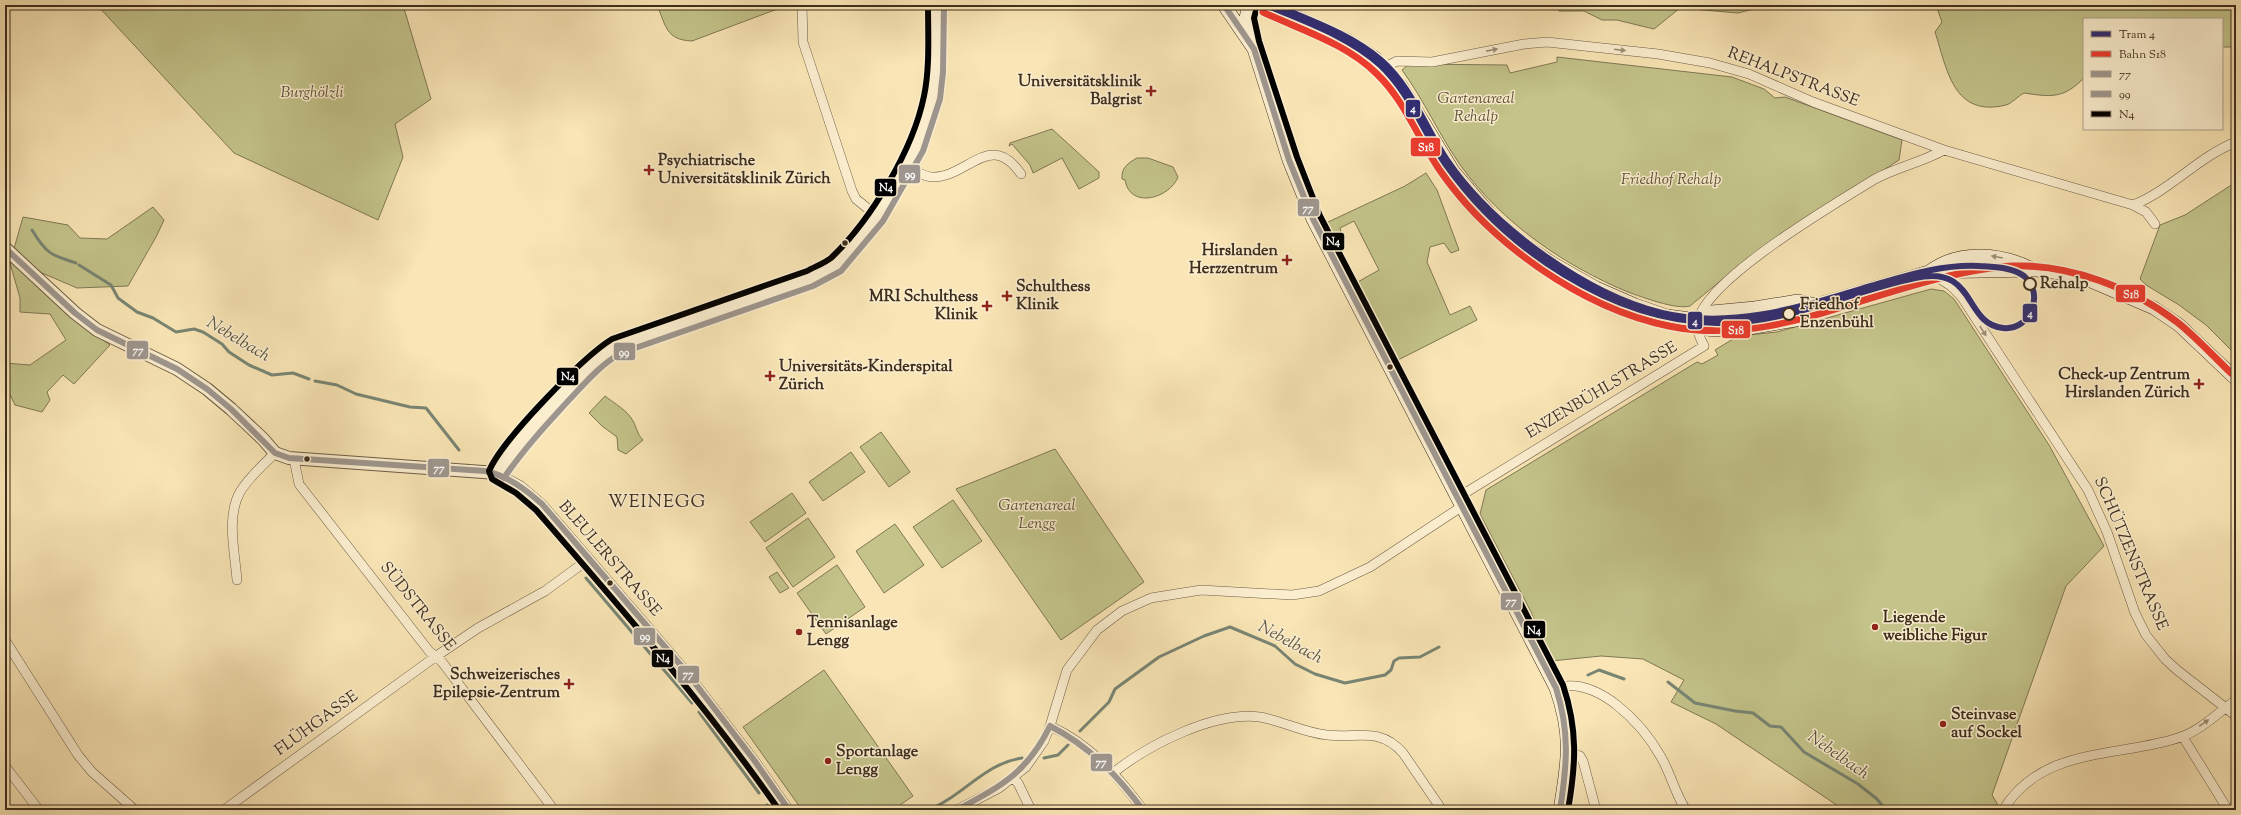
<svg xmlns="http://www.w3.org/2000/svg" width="2241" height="815" viewBox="0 0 2241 815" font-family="'Sorts Mill Goudy',serif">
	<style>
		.green { fill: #c3c38a; stroke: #807854 }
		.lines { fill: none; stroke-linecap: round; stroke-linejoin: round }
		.stream { stroke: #788573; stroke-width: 3 }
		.minor-casing { stroke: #6d5c44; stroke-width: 10 }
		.tertiary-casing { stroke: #6d5c44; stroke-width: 14 }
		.secondary-casing { stroke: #3e2e1e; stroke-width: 14 }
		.minor { stroke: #fbeecf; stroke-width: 9 }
		.tertiary { stroke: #fbeecf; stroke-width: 12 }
		.secondary { stroke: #fbeecf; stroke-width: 13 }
		.bus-1-casing { stroke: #fbeecf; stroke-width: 9 }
		.bus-2-casing { stroke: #fbeecf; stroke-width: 9 }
		.bus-3-casing { stroke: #fbeecf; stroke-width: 9 }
		.bus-1 { stroke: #9e968e; stroke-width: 6 }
		.bus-2 { stroke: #9e968e; stroke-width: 6 }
		.bus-3 { stroke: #000; stroke-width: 6 }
		.rail-1-casing { stroke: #fbeecf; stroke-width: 10 }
		.rail-1 { stroke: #eb3c2e; stroke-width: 7 }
		.tram-1-casing { stroke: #fbeecf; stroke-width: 9 }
		.tram-1 { stroke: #322e71; stroke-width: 6 }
		.oneway { fill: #9c8e76 }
		.poi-dot { fill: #8f2418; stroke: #fbeecf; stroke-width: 1.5 }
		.bus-dot { fill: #3e2e1e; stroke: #fbeecf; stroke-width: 1.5 }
		.stop-dot { fill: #fbeecf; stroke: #3e2e1e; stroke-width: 2 }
		.labels { text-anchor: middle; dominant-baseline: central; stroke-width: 3; stroke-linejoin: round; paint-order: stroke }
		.street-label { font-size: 16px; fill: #3e2e1e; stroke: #fbeecf }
		.poi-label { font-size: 16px; font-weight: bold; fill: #3e2e1e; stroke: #fbeecf; text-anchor: start }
		.park-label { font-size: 16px; font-style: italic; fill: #5f5339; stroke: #fbeecf }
		.stop-label { font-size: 16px; font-weight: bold; fill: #3e2e1e; stroke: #fbeecf; text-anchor: start }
		.water-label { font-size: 17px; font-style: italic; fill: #565241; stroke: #fbeecf }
		.quarter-label { font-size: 18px; letter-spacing: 1px; fill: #3e2e1e; stroke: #fbeecf }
		.line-badge { stroke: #fbeecf; stroke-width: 1.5 }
		.badge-label { font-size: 11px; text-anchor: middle; font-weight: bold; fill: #fff }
	</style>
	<rect width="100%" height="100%" fill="#f9e5b5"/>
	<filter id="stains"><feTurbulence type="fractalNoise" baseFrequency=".005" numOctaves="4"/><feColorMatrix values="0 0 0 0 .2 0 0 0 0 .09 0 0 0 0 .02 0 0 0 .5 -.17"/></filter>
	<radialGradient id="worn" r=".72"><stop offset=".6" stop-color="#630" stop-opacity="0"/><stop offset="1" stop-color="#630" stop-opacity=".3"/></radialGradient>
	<path class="green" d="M97,5H403L431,99L395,124L403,157L378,220L234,153Z
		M657,5H788L692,41C666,40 666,26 657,5Z
		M1559,5H1770L1738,13L1680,8L1654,29L1617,20H1602L1584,11H1559Z
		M1936,5H2236V47H2222V19H2084V78C2063,99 2051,97 2024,93C2018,96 2011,104 2006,105C1953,118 1947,69 1935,32L1942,22Z
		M1557,57L1732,77L1764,89L1775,98L1785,97L1902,140L1899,160L1748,258L1690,306C1676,310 1642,297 1628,292C1565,266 1502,223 1461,166C1439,135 1424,100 1402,70L1409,64L1507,65L1510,73L1557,62Z
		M1052,129L1099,172V178L1079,189L1062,158L1033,173L1030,165L1012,144L1009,146L1010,143Z
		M1137,158H1148L1173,167L1178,177C1170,198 1130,210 1125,180L1122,179C1121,168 1128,163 1137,158Z
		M1426,173L1437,190L1459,250L1451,253L1444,243L1430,247L1427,262L1450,315L1470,306L1477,320L1398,360L1356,283L1379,270L1354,221L1340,228L1341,231L1335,234V243L1326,223L1405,186Z
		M2236,182V355L2206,325L2179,305L2146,285L2140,279L2160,225L2185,215Z
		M153,207L164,220L156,237L128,286L77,288L14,261L71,317L110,345L74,384L63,375L47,392L50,400L42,412L15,405L5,384V363L30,365L66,340L50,314L20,312V298L10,263L23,217L68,225L80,238L107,239Z
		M1931,289L1944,291L1954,299L2049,445L2104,546L2066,586L1992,795L1998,805L1995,810H1844L1716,724L1671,702L1684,680L1643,659L1601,656L1551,661L1531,612L1480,514L1486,490L1697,362L1702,364L1718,355L1715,350L1738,336L1777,332Z
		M605,396C615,404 627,410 633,421C637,428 637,434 643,440L626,454L618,450L617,437L602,426L589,413Z
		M881,432L910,472L889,487L860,447Z
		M1055,449L1144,582L1061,640L956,489Z
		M851,452L865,472L823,501L809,482Z
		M792,493L806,513L765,542L750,522Z
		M953,500L982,541L942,568L913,527Z
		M808,518L835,557L793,587L766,548Z
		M895,524L924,565L884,593L856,551Z
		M837,565L865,607L826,634L797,593Z
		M777,572L789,588L780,593L769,577Z
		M824,670L913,796L893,810H802L743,727Z"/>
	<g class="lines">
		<path class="stream" d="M2027,5L2059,7L2061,5
			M32,230C46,253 50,255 76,263
			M79,265L111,285L118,298L137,312L153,318L176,332L194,329L203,332L222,344L229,352L249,365L272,375L293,373L309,379
			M315,381L337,385L356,394L410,407L426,408L459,450
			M586,578L692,703
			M1588,675L1599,670L1624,679
			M1668,682L1695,703L1735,711L1753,713L1770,726L1781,727L1804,752L1858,784L1877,799L1886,810
			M699,712L759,793
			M1080,731L1109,702L1115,689L1159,657L1204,636L1230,627L1275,646L1295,664L1315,674L1345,683L1385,675L1391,670L1394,661L1399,658L1420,657L1439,647
			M1044,758L1058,755L1068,745
			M767,805L770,810
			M928,810C962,797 985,763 1022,758"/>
		<defs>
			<path id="minor" d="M802,5L803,42L852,191L856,199L877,216
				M1385,67L1397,61L1432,62L1524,44L1547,42L1658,54L1710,63L1749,74L1813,102L1944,150L2133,205L2146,212L2155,224
				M907,167C914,170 924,177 932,177C968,178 990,129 1021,174
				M2133,205C2171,190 2198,157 2236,142
				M1929,272L1951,286L1961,296L2088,490L2107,532L2135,613L2146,635L2165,659L2177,670L2236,716
				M294,459L299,484L429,651L442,662L554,810
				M497,473L521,486L542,504L629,605L684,669L754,760L789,810
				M1457,498L1704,346C1700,338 1696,330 1698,320C1709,277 1835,204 1875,179C1898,167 1922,162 1944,150
				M237,580C235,553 226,517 240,492C249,477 263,465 275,453
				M5,640L78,755L92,772L135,810
				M1556,688C1598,675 1643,725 1661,757C1671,774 1675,794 1686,810
				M1050,726C1090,744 1118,776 1143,810
				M2183,737L2228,810
				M1569,752L1580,756L1583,761L1596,810
				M5,766L39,810
				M1113,773C1148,745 1214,711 1260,717C1283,721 1304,733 1327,735C1357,739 1379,726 1403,753L1442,810
				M1013,778L1018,783L1031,810
				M224,810L435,657L478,628L545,591L589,559
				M957,810L999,788L1026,767L1044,741L1050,726L1067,670L1097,630L1122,611L1151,598L1201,590L1292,595L1319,591L1370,567L1461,507
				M2003,810C2043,745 2120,758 2181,737C2201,730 2219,712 2236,700"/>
			<path id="tertiary" d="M5,248L75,313L97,330L177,369L207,389L231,409L263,439L275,453L289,458L497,473C516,444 540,419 564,394C583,374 600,352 626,341L810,278L835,265L877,216L916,148L932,98L935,72L936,5"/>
			<path id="secondary" d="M1224,5L1254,49L1289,160L1313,219L1556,688C1573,736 1568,762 1560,810
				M1249,5L1246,18L1251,40
				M1271,5L1345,39L1375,58L1401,86L1453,171L1494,219L1523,244L1552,263L1596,288L1635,305L1667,316L1698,320L1711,330L1749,328L1801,319L1816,305L1929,272L2037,270L2060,273L2091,281L2154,308L2179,325L2236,379
				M1929,272C1959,249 2002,253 2034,270
				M1698,320L1712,312L1755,308L1798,301L1816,305"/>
		</defs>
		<use href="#minor" class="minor-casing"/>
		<use href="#tertiary" class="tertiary-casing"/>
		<use href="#secondary" class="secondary-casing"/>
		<use href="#minor" class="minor"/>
		<use href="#tertiary" class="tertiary"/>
		<use href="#secondary" class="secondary"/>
		<defs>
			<path id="bus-1" d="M1224,5L1254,49L1289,160L1313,219L1556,688C1570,732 1567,765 1560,810
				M5,248L75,313L97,330L177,369L207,389L231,409L275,453L289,458L485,471C508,476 525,489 542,504L684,669L754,760L789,810
				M1050,726C1089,746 1117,775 1143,810
				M957,810C1001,786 1027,773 1050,726"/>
			<path id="bus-2" d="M504,478C523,450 546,425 569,400C585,383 600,365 621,353L813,286L841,271L883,221L923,151L940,99L943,72L944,5
				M493,480L516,493L536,510C621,608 705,704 779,810"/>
			<path id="bus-3" d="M1257,7L1254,18L1259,41L1297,157L1320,216L1563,685C1578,730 1576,764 1568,810
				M779,810C705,704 621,608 536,510L516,493L492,479L489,471C502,440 583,357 612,339L807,271C814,267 825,263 831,258C871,220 913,150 924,96C930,67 928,35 928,5"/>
		</defs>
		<use href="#bus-1" class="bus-1-casing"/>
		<use href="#bus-2" class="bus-2-casing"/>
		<use href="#bus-3" class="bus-3-casing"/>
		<use href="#bus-1" class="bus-1"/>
		<use href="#bus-2" class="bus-2"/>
		<use href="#bus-3" class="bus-3"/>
		<defs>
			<path id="rail-1" d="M1263,12C1301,30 1346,43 1377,74C1405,101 1418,138 1439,169C1489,242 1581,308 1669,326C1727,338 1786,325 1842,307C1894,291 1958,269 2013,266C2069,264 2133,288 2177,322C2196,337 2213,356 2231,373"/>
		</defs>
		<use href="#rail-1" class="rail-1-casing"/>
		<use href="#rail-1" class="rail-1"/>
		<defs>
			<path id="tram-1" d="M1266,5C1305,22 1348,36 1380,65C1410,93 1423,132 1446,165C1506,249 1611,321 1717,323C1787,324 1848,292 1915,278C1977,264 1963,324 2003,328C2031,331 2045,293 2024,276C2012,267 1994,267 1979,266C1942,264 1906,276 1871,286C1804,306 1733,330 1662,313C1585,294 1492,226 1447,160C1425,127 1412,87 1381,60C1351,34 1311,21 1275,5"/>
		</defs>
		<use href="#tram-1" class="tram-1-casing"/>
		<use href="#tram-1" class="tram-1"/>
	</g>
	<defs><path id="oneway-solid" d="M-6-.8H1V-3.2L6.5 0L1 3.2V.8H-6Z"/></defs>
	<g class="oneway">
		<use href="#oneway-solid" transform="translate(1492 50) rotate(-11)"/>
		<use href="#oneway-solid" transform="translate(1620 50) rotate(7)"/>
		<use href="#oneway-solid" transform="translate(1997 257) rotate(-170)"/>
		<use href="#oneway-solid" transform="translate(1983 331) rotate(57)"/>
		<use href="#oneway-solid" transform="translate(2204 723) rotate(-34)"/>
	</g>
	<g class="poi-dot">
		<path d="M1149 85h4v4h4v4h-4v4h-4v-4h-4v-4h4z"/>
		<path d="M647 164h4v4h4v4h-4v4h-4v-4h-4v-4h4z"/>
		<path d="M1285 254h4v4h4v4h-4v4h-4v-4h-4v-4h4z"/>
		<path d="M1005 290h4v4h4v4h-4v4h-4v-4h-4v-4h4z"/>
		<path d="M985 300h4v4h4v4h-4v4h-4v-4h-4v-4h4z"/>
		<path d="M768 370h4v4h4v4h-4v4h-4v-4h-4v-4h4z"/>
		<path d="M2197 378h4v4h4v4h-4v4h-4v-4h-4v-4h4z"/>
		<circle cx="1875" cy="627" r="4"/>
		<circle cx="799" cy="632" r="4"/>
		<path d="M567 678h4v4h4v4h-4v4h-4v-4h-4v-4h4z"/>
		<circle cx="1943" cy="724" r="4"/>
		<circle cx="828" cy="761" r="4"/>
	</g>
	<g class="bus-dot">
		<circle cx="845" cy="243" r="3.5"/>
		<circle cx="1390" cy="367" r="3.5"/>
		<circle cx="307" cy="459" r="3.5"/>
		<circle cx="610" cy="583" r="3.5"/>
	</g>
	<g class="stop-dot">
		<circle cx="2030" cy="284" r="6"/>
		<circle cx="1789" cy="314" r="6"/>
	</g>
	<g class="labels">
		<g class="street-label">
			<text transform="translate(1793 78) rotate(21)">REHALPSTRASSE</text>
			<text transform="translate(1602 391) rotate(-31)">ENZENBÜHLSTRASSE</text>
			<text transform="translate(2130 554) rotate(67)">SCHÜTZENSTRASSE</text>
			<text transform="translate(609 559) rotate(49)">BLEULERSTRASSE</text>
			<text transform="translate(417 607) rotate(51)">SÜDSTRASSE</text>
			<text transform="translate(317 724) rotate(-36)">FLÜHGASSE</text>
		</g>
		<g class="poi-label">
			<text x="1142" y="82" text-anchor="end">Universitätsklinik<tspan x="1142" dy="18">Balgrist</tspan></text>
			<text x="658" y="161">Psychiatrische<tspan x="658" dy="18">Universitätsklinik Zürich</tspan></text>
			<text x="1278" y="251" text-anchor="end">Hirslanden<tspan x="1278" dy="18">Herzzentrum</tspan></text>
			<text x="1016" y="287">Schulthess<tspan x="1016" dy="18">Klinik</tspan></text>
			<text x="978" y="297" text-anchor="end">MRI Schulthess<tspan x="978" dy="18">Klinik</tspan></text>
			<text x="779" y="367">Universitäts-Kinderspital<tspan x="779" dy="18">Zürich</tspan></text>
			<text x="2190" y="375" text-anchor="end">Check-up Zentrum<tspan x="2190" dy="18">Hirslanden Zürich</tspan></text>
			<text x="1883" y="618">Liegende<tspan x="1883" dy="18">weibliche Figur</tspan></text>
			<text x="807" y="623">Tennisanlage<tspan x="807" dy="18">Lengg</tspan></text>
			<text x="560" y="675" text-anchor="end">Schweizerisches<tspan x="560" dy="18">Epilepsie-Zentrum</tspan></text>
			<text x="1951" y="715">Steinvase<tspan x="1951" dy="18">auf Sockel</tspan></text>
			<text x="836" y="752">Sportanlage<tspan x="836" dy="18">Lengg</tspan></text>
		</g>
		<g class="park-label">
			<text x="312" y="93">Burghölzli</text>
			<text x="1476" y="99">Gartenareal<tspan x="1476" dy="18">Rehalp</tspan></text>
			<text x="1671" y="180">Friedhof Rehalp</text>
			<text x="1037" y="506">Gartenareal<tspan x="1037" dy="18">Lengg</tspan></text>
		</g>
		<g class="stop-label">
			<text x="2040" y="284">Rehalp</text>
			<text x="1800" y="305">Friedhof<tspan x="1800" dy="18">Enzenbühl</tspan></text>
		</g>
		<g class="water-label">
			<text transform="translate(238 340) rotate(31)">Nebelbach</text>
			<text transform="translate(1290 643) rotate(29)">Nebelbach</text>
			<text transform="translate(1838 756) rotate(35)">Nebelbach</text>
		</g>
		<g class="quarter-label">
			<text x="657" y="503">WEINEGG</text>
		</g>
	</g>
	<g class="line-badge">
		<rect x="1405" y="99" width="16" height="19" rx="4" fill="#322e71"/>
		<rect x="1410" y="137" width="31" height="20" rx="4" fill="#eb3c2e"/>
		<rect x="898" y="164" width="23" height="20" rx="4" fill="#9e968e"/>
		<rect x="874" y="178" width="23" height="19" rx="4" fill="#000"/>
		<rect x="1297" y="198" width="23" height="19" rx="4" fill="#9e968e"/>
		<rect x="1322" y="232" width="23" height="19" rx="4" fill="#000"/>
		<rect x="2115" y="284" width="31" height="19" rx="4" fill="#eb3c2e"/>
		<rect x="2022" y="303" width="16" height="20" rx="4" fill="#322e71"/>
		<rect x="1687" y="311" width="16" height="19" rx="4" fill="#322e71"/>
		<rect x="1721" y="320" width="30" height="19" rx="4" fill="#eb3c2e"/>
		<rect x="126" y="340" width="23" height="20" rx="4" fill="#9e968e"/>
		<rect x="613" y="342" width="23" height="19" rx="4" fill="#9e968e"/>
		<rect x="556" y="367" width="23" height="19" rx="4" fill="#000"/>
		<rect x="427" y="458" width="23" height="20" rx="4" fill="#9e968e"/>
		<rect x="1500" y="592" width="22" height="19" rx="4" fill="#9e968e"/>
		<rect x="1523" y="620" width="23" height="19" rx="4" fill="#000"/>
		<rect x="633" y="627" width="23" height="19" rx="4" fill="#9e968e"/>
		<rect x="651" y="649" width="23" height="19" rx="4" fill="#000"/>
		<rect x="677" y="665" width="23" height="19" rx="4" fill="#9e968e"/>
		<rect x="1090" y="753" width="23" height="19" rx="4" fill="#9e968e"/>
	</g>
	<g class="badge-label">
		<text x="1413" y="112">4</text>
		<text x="1426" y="151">S18</text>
		<text x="910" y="178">99</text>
		<text x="886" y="191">N4</text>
		<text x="1308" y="212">77</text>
		<text x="1333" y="245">N4</text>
		<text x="2131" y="298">S18</text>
		<text x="2030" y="317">4</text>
		<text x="1695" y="325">4</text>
		<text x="1736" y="334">S18</text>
		<text x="138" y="354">77</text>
		<text x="624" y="356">99</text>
		<text x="568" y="380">N4</text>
		<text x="439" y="472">77</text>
		<text x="1511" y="605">77</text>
		<text x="1534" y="634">N4</text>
		<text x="645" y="640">99</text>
		<text x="663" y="662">N4</text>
		<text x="688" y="678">77</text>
		<text x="1101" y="766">77</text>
	</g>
	<rect width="2241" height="815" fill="none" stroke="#f9e5b5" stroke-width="20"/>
	<rect x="6" y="6" width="2229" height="803" fill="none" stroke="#3e2e1e" stroke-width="2"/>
	<rect x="10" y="10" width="2221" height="795" fill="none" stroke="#3e2e1e"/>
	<rect x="2083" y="18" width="140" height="112" fill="#fbeecf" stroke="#afa188"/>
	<rect x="2091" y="31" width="20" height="6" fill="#322e71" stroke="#afa188"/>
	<text x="2119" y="38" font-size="12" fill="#3e2e1e">Tram 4</text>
	<rect x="2091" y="51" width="20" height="6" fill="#eb3c2e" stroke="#afa188"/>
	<text x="2119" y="58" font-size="12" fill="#3e2e1e">Bahn S18</text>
	<rect x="2091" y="71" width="20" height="6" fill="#9e968e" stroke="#afa188"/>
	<text x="2119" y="78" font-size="12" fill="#3e2e1e">77</text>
	<rect x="2091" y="91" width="20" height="6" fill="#9e968e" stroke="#afa188"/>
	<text x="2119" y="98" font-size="12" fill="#3e2e1e">99</text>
	<rect x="2091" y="111" width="20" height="6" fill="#000000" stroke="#afa188"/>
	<text x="2119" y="118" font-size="12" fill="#3e2e1e">N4</text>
	<rect width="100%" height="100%" filter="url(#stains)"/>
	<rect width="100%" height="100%" fill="url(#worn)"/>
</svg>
